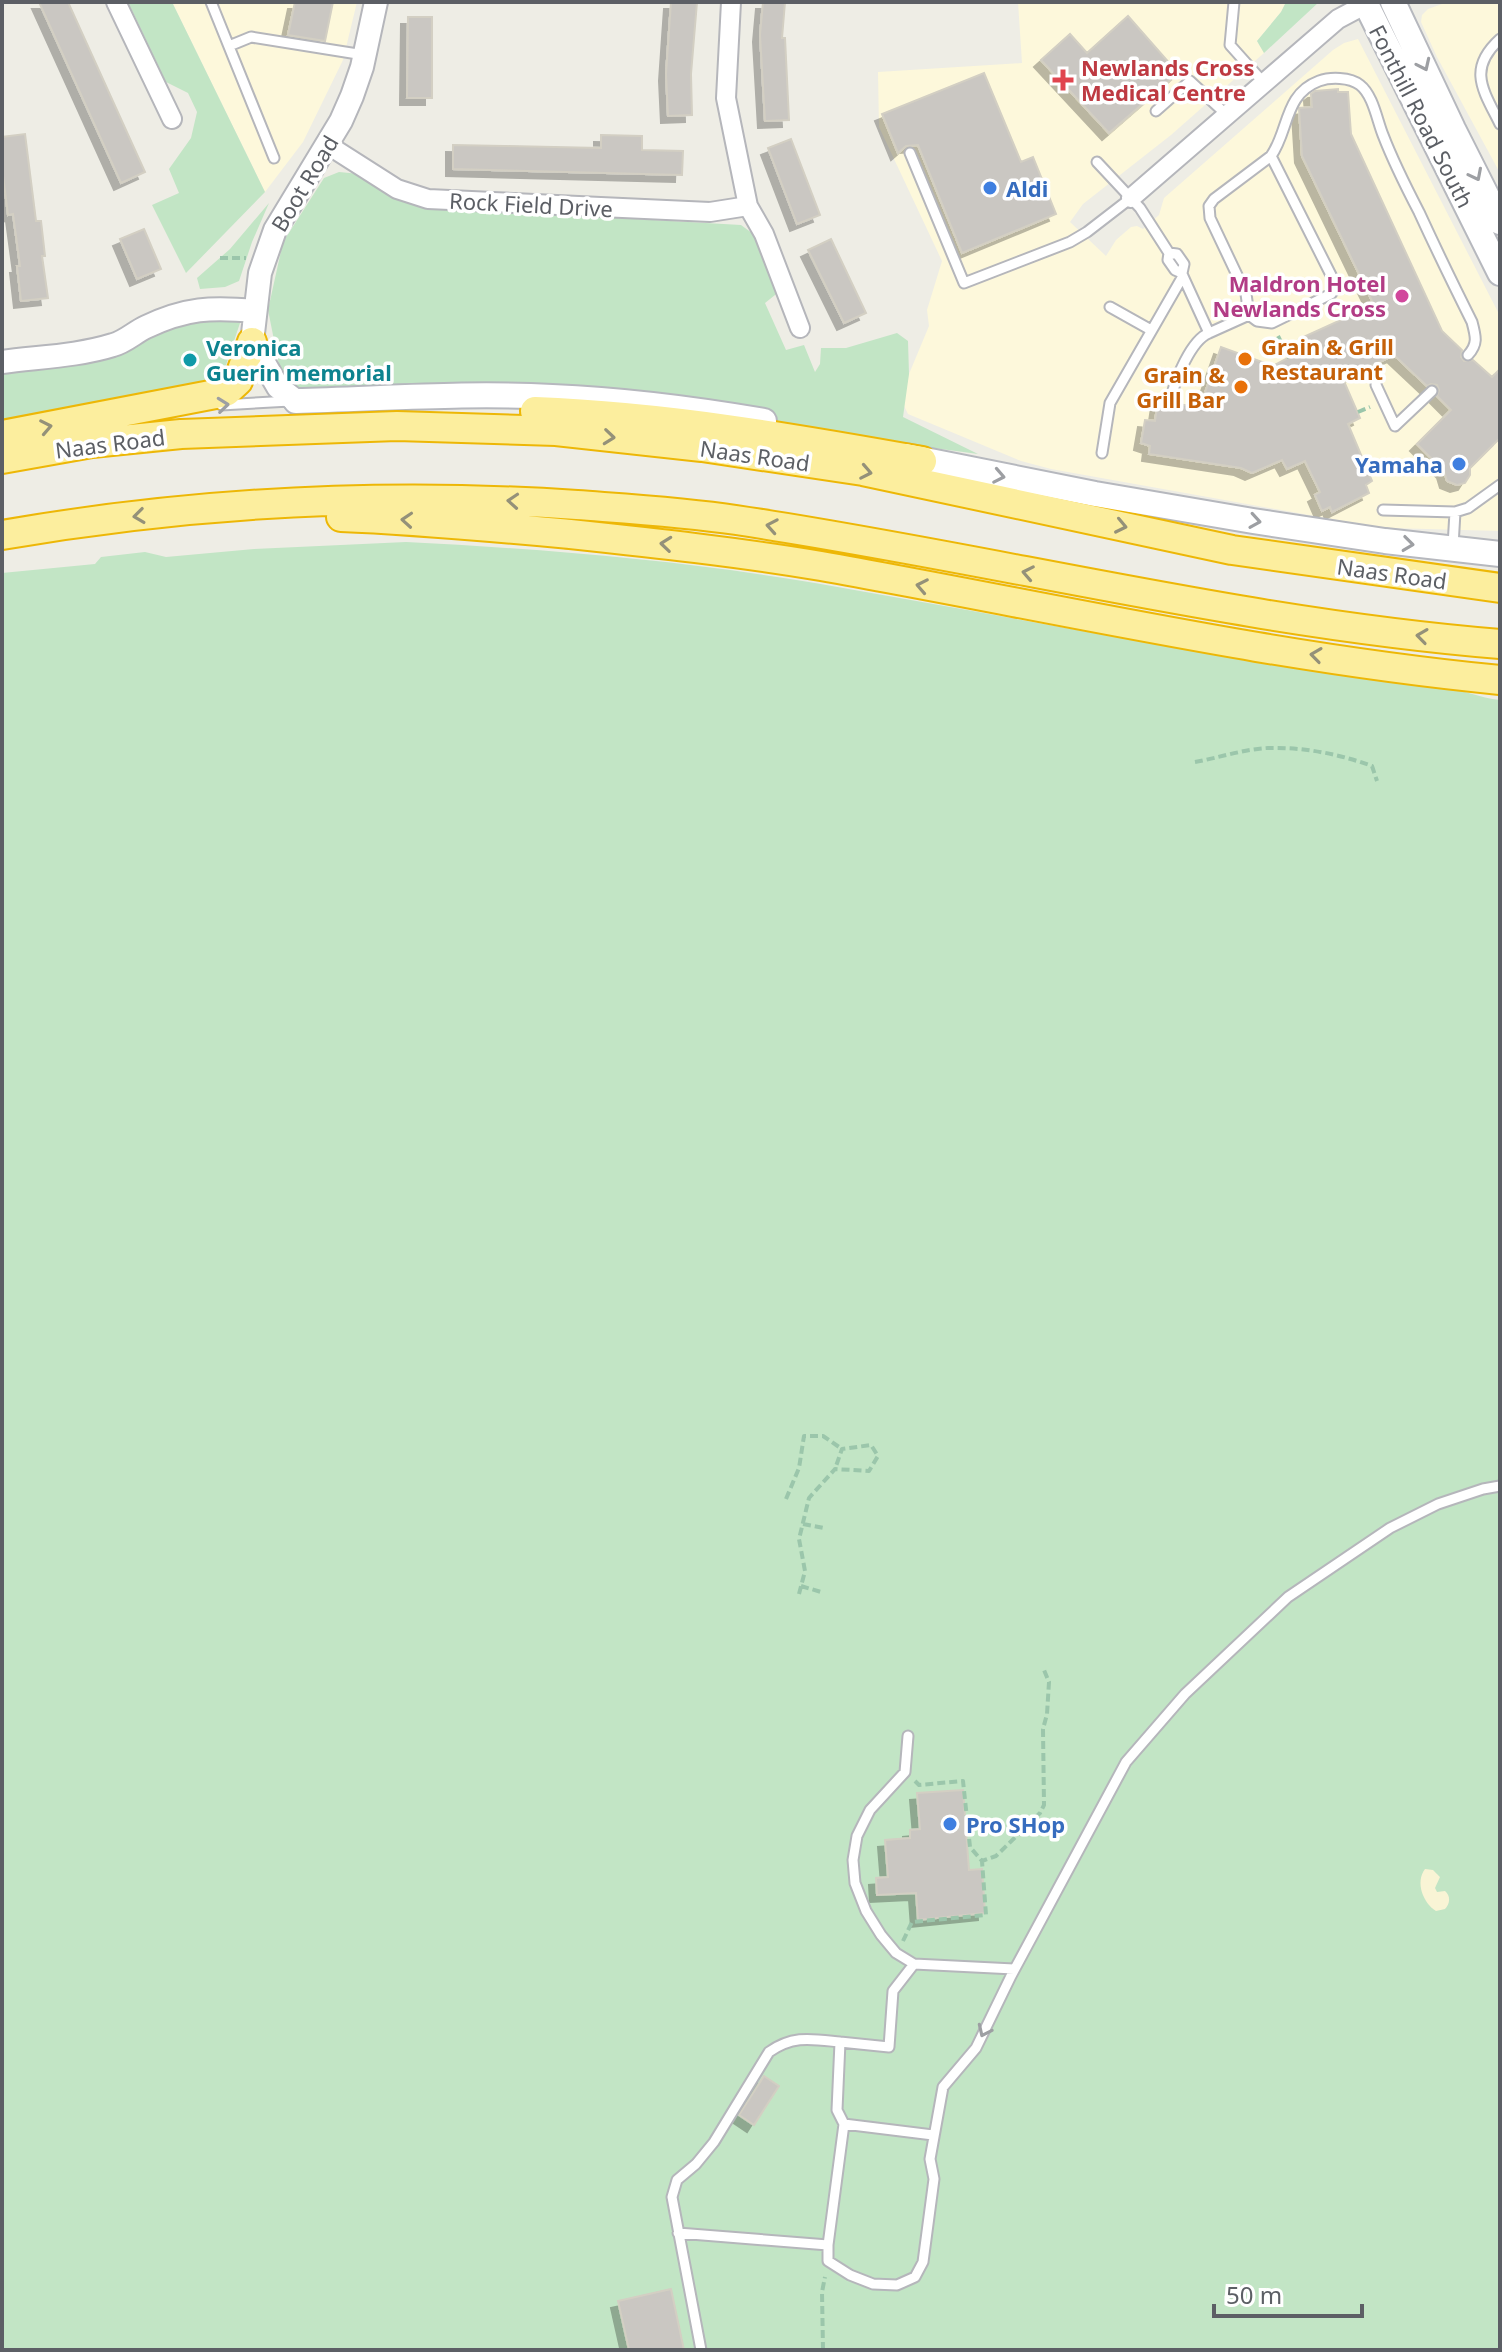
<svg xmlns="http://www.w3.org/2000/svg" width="1502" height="2352" viewBox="0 0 1502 2352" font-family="'Noto Sans',sans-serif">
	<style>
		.commercial { fill: #fdf8db }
		.green { fill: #c2e5c5 }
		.sand { fill: #f9f4d5 }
		.building { fill: #cac7c2; stroke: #d3cfc3; stroke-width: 2; filter: url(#shadow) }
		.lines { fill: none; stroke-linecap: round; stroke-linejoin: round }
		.service-casing { stroke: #b5b6bb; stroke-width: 13 }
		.minor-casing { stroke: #b5b6bb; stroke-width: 22 }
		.tertiary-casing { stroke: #b5b6bb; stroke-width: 26 }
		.secondary-casing { stroke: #b6b8be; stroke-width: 28 }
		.trunk-casing { stroke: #edb706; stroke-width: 32 }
		.path { stroke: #9bc6ab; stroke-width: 4; stroke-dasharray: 8 4; stroke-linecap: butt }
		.service { stroke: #fff; stroke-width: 9 }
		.minor { stroke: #fff; stroke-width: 18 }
		.tertiary { stroke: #fff; stroke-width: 22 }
		.secondary { stroke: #fff; stroke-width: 24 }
		.trunk { stroke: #fcee9e; stroke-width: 28 }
		.oneway { stroke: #9d9fa3 }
		.oneway2 { stroke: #949179 }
		.health-dot { fill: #e0444e; stroke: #fff; stroke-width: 3 }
		.shop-dot { fill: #3f7fe0; stroke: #fff; stroke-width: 3 }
		.hotel-dot { fill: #d1479c; stroke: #fff; stroke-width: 3 }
		.food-dot { fill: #e8710a; stroke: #fff; stroke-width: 3 }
		.culture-dot { fill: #0f9aa8; stroke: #fff; stroke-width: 3 }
		.labels { text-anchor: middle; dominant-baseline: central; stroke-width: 7; stroke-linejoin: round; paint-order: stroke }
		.health-label { font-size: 22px; font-weight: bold; fill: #be3a42; stroke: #fff; text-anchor: start }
		.street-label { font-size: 22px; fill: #5c5f65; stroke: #fff }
		.shop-label { font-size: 22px; font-weight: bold; fill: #366cbe; stroke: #fff; text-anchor: start }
		.hotel-label { font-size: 22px; font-weight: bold; fill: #b23c85; stroke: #fff; text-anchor: end }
		.food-label { font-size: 22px; font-weight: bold; fill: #c56008; stroke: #fff; text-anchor: start }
		.culture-label { font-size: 22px; font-weight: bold; fill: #0d838f; stroke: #fff; text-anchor: start }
	</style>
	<defs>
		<filter id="shadow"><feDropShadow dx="-7" dy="7" stdDeviation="0" flood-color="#0004"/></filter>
	</defs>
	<rect width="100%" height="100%" fill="#eeede5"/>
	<path class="commercial" d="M172,2H357L343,60L303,142L265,192Z
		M1018,2H1286L1281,12L1257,41L1264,53L1171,135L1083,204L1070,222L1106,256L1116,240L1131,227L1137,226L1143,229L1159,215L1164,198L1333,50L1344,43L1358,39L1500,316V531L1390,528L1359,524L1051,469L1021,461L908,414L903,404L909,374L929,326L927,310L942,261L879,127L878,72L1022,63Z
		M1455,3H1500V173L1437,57L1421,22L1422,15L1428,9L1442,4Z"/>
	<path class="green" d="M128,2H172L265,192L186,273L152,205L179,193L169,169L191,138L197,112L188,93L166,82Z
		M1286,2H1319L1264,53L1257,41L1281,12Z
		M339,172L360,174L411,204L444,208L741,225L756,236L780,291L765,303L786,350L804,345L815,372L820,364L821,348H846L897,333L908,341L909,374L903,417L978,454L882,441L730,412L308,395L281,375L268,310L283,242L324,178Z
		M269,203L252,242L239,281L225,287L200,289L197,278L230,249Z
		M244,311L225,368L204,391L2,425V371L160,331L205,314Z
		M406,542C543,549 679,560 815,583C1023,619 1231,661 1441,687C1461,689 1480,698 1500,700V2350H2V573L95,564L101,557L145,552L166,557L254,549Z"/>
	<path class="sand" d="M1425,1869L1433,1870L1440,1877L1435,1888L1437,1892L1445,1891C1451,1896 1450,1904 1445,1909L1436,1911C1423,1903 1415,1882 1425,1869Z"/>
	<path class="building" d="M39,2H68L145,172L121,183Z
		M295,2H333L325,41L288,35Z
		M671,2H697L691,74L692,115L668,116L666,74Z
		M763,2H785L782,38H785L789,120L765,121L760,35Z
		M1128,16L1178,73L1109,133L1041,60L1070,34L1087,53Z
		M408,17H432V98H407Z
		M984,73L1021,162L1033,157L1056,214L962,253L918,145L906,146L898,153L882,114Z
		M1338,89V92H1348L1351,134L1442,331L1462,350L1461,357L1464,361L1473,360L1492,377L1500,369V438L1470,468V475L1465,483L1457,485L1447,481L1444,471L1417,444L1451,410L1437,396L1439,390L1437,385L1431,384L1427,386L1394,355L1343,379L1360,418L1348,424L1372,481L1366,485L1369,493L1332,512L1330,507L1322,511L1315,495L1320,492L1305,461L1287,469L1282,460L1252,473L1241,468L1149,454L1150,446L1141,443L1145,420L1155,421L1158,401L1170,405L1176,404L1200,407L1221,347L1273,366L1303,350L1299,339L1374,305L1302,156L1299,108L1312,107L1311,94L1315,91Z
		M25,134L36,221H41L45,256H42L48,298L21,301L17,266H20L13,214L8,215L2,168V137Z
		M601,135L642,136V150L683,151L682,175L453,169V145L601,148Z
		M791,139L820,215L797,224L768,148Z
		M144,229L161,269L137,279L120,239Z
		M831,239L866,313L844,323L808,250Z
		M963,1790L969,1870L982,1869L985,1913L918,1920L916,1893L877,1895L876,1878L888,1877L885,1840L910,1838V1830L920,1829L917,1793Z
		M764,2076L779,2086L754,2125L739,2115Z
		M671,2289L684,2350H629L618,2301Z"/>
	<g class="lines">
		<defs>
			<path id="service" d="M211,2L274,158
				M1234,2L1230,45L1264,83
				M1500,39C1467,69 1483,90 1500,124
				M229,46L251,37L364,55
				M1156,111L1190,81L1227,115
				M910,153L964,283L1070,242L1087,232L1131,198
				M1271,156L1334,281V290L1331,294L1272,323L1257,321L1249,315L1246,294L1210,218L1209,206L1214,199Z
				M1271,156C1289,131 1284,94 1319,81C1330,77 1350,77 1360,85C1373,95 1377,120 1383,135C1393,161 1406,187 1419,212C1436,249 1454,286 1472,322C1476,337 1478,344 1468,355
				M1097,162L1140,208L1169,253L1168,260L1175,270L1182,273L1184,264L1177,254L1169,253
				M1182,274L1209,333L1249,315
				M1110,307L1151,330
				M1376,385L1395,426L1432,391
				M1171,398C1175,380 1191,340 1209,333
				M221,405L290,401
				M1102,453L1110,403L1183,276
				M1383,510L1455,512L1468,508L1500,485
				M1453,546L1455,512
				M908,1736L905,1772L870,1810L857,1836L853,1860L855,1883L866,1911L881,1935L896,1953L914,1964L1014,1969
				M914,1964L893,1991L889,2047L840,2042L837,2110L844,2124L828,2245V2261L850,2275L873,2284L897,2285L915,2277L923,2262L934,2179L930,2159L943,2087L976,2048L1011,1976L1126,1762L1185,1694L1288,1597L1390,1528L1438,1504L1483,1489L1500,1486
				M844,2124L933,2135
				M678,2233L828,2245
				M701,2350L672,2197L677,2180L696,2164L714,2142L769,2052C793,2035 811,2039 840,2042"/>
			<path id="minor" d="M116,2L172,119
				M731,2L726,98L748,206L764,234L800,328
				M328,145L397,189L428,199L710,212L748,206
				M1131,198L1338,19L1370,2"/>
			<path id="tertiary" d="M2,362C38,357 78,356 113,345C125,342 135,332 146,327C186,308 211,307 255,311
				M296,401L278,387L252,342L260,273L275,230L341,121L352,96L362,67L376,2"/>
			<path id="secondary" d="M1365,2L1500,273
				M1393,2L1453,129L1500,222
				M296,401C381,399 467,392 552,397C623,400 694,409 764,421
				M905,456L1095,494L1253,521L1385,541L1500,554"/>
			<path id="trunk" d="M535,411C666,416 793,438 922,461
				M2,435L226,392L238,381L252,342
				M2,459L92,443L181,434L397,426L556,431L702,447L863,471L1232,550L1500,588
				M341,517C417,520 493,527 570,534C654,543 738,552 821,566C1047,606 1271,658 1500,680
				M2,535C192,502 384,492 577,505C630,509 683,512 736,520C991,558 1242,623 1500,644"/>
		</defs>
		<use href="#service" class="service-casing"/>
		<use href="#minor" class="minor-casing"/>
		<use href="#tertiary" class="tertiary-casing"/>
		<use href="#secondary" class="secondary-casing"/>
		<use href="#trunk" class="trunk-casing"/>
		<path class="path" d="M220,258H246
			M1278,336L1289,358
			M1358,412L1370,407
			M1195,762C1218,758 1244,749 1268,748C1304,747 1339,754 1372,766L1377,781
			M786,1499L799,1468L804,1436H823L842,1449
			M803,1524L824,1528
			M801,1586L821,1592
			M799,1594L805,1571L799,1539L809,1498L835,1469L869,1471L878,1456L871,1445L842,1449L835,1469
			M915,1781L919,1785L963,1781L970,1847L982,1861L996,1856L1040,1813L1044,1805L1043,1729L1047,1714L1049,1682L1044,1670
			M903,1941L912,1922L986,1915L982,1861
			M823,2350L822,2292L825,2277"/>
		<use href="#service" class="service"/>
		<use href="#minor" class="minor"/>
		<use href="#tertiary" class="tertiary"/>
		<use href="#secondary" class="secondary"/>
		<use href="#trunk" class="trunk"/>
	</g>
	<defs><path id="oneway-chevron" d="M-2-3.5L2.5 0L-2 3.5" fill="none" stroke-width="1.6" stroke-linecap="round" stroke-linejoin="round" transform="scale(2)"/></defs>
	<g class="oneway">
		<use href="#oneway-chevron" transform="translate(1424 65) rotate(65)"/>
		<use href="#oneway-chevron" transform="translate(1476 175) rotate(63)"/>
		<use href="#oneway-chevron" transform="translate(223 405) rotate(-6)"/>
		<use href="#oneway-chevron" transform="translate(999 476) rotate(11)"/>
		<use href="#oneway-chevron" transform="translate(1255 521) rotate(9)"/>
		<use href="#oneway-chevron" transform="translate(1408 544) rotate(7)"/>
		<use href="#oneway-chevron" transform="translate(984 2031) rotate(115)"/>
	</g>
	<g class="oneway2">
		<use href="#oneway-chevron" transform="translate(46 427) rotate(-11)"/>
		<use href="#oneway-chevron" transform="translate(609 437) rotate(6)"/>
		<use href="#oneway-chevron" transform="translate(866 472) rotate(11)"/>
		<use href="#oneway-chevron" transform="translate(513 501) rotate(-176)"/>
		<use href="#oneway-chevron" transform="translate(139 516) rotate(173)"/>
		<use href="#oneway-chevron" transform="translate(407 520) rotate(-176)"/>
		<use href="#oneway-chevron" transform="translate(772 526) rotate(-170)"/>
		<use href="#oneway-chevron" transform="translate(1121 526) rotate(12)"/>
		<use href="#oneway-chevron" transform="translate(666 544) rotate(-174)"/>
		<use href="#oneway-chevron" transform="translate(1028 573) rotate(-169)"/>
		<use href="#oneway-chevron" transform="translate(922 586) rotate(-169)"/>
		<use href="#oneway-chevron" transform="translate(1422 636) rotate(-172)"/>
		<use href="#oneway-chevron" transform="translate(1316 655) rotate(-172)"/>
	</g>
	<path class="health-dot" d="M1059 68h8v8h8v8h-8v8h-8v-8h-8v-8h8z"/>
	<g class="shop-dot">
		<circle cx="990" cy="188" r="8"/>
		<circle cx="1459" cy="464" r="8"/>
		<circle cx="950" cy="1824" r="8"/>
	</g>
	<circle class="hotel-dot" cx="1402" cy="296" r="8"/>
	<g class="food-dot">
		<circle cx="1245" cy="359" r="8"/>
		<circle cx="1241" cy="387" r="8"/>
	</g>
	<circle class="culture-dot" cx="190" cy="360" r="8"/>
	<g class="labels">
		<g class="health-label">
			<text x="1081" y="67">Newlands Cross<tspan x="1081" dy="25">Medical Centre</tspan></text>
		</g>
		<g class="street-label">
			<text transform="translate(1422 116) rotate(63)">Fonthill Road South</text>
			<text transform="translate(304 183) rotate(-59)">Boot Road</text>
			<text transform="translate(531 204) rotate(3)">Rock Field Drive</text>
			<text transform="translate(110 443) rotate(-7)">Naas Road</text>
			<text transform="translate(755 455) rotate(8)">Naas Road</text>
			<text transform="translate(1392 573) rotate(8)">Naas Road</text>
		</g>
		<g class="shop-label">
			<text x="1006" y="188">Aldi</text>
			<text x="1443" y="464" text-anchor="end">Yamaha</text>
			<text x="966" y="1824">Pro SHop</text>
		</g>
		<g class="hotel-label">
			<text x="1386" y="283">Maldron Hotel<tspan x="1386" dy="25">Newlands Cross</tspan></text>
		</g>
		<g class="food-label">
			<text x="1261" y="346">Grain &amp; Grill<tspan x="1261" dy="25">Restaurant</tspan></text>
			<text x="1225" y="374" text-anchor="end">Grain &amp;<tspan x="1225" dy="25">Grill Bar</tspan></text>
		</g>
		<g class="culture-label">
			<text x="206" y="347">Veronica<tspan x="206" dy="25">Guerin memorial</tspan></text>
		</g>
	</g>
	<rect width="1502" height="2352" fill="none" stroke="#5c5f65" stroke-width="8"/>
	<path d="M1214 2304v12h148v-12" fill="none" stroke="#5c5f65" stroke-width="4"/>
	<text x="1226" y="2304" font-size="24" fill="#5c5f65" stroke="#ffffff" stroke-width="6" paint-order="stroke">50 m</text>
</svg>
